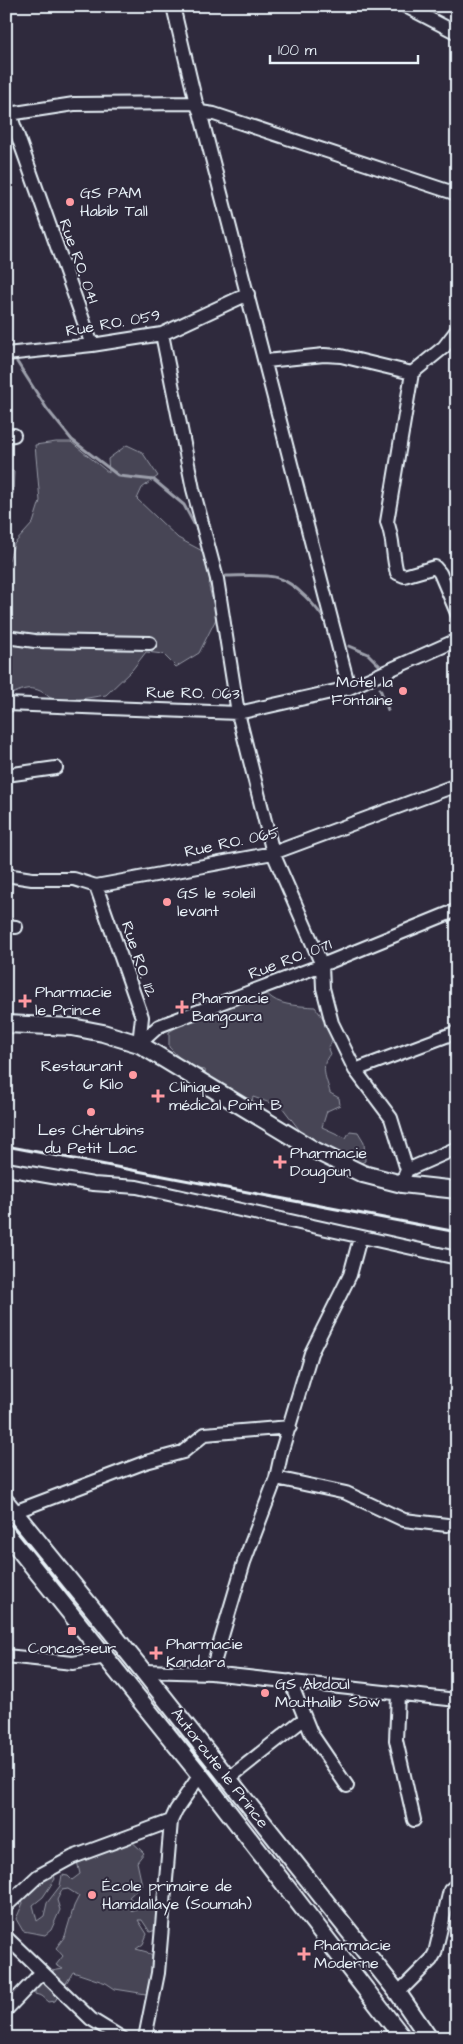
<svg xmlns="http://www.w3.org/2000/svg" width="463" height="2044" viewBox="0 0 463 2044" font-family="'Architects Daughter',sans-serif">
	<style>
		.green { fill: #464455; stroke: #979aa6 }
		.water { fill: #696978; stroke: #9c9fab }
		.lines { fill: none; stroke-linecap: round; stroke-linejoin: round }
		.stream { stroke: #9c9fab; stroke-width: 3 }
		.minor-casing { stroke: #e8f1f8; stroke-width: 16 }
		.major-casing { stroke: #e8f1f8; stroke-width: 20 }
		.minor { stroke: #2f2a3d; stroke-width: 12 }
		.major { stroke: #2f2a3d; stroke-width: 16 }
		.rail { stroke: #e8f1f8; stroke-width: 3 }
		.poi-dot { fill: #ff9aa2; stroke: #2f2a3d; stroke-width: 2 }
		.labels { text-anchor: middle; dominant-baseline: central; stroke-width: 4; stroke-linejoin: round; paint-order: stroke }
		.poi-label { font-size: 16px; fill: #e8f1f8; stroke: #2f2a3d; text-anchor: start }
		.street-label { font-size: 16px; fill: #e8f1f8; stroke: #2f2a3d }
	</style>
	<rect width="100%" height="100%" fill="#2f2a3d"/>
	<filter id="ink" filterUnits="userSpaceOnUse"><feTurbulence type="fractalNoise" baseFrequency=".02" numOctaves="2"/><feDisplacementMap in="SourceGraphic" scale="10" xChannelSelector="R" yChannelSelector="G"/><feConvolveMatrix kernelMatrix="1 2 1 2 8 2 1 2 1" color-interpolation-filters="sRGB"/></filter>
	<g filter="url(#ink)">
		<path class="green" d="M56,442H71L109,473L108,459L127,445L142,452L158,476L142,488L137,499L178,538L208,554L210,578L209,587L217,617L199,653L176,667L163,654L146,652L132,670L106,695L56,703C37,685 29,685 6,697V562L9,560L14,544L33,523L40,501L35,445Z
			M255,988C264,991 265,992 272,998C283,1006 302,1006 315,1007L325,1021L333,1039L328,1049L330,1054C319,1067 327,1079 330,1093L339,1098L340,1105L327,1111L322,1127L346,1138L350,1131L358,1132L364,1142L365,1161L356,1166L301,1137V1132L282,1107L253,1097L252,1101L233,1094L206,1076L205,1070L189,1068L169,1047V1032L188,1020Z
			M125,1835L144,1853L137,1862L142,1885L129,1897L135,1902L131,1911L142,1907L153,1899L159,1907V1929L150,1932L142,1920H138L147,1934L143,1944L136,1949L147,1952L155,1959L152,1986L146,1994L115,1989L106,1983L73,1972L55,2001L49,2002L42,1996L35,1994V1986L44,1980L52,1971L63,1969L56,1965L63,1956L56,1948L65,1936L74,1906L79,1896L68,1889L62,1890L57,1900L60,1910L51,1930L45,1935L23,1931L16,1919L23,1903L21,1897L53,1871L55,1879L43,1897L33,1905L37,1921L44,1916L47,1903L60,1886L62,1875L68,1876L72,1880L80,1874L77,1861L100,1849L110,1850L116,1838Z"/>
		<path class="water" d="M6,471H14L13,494L6,493Z"/>
		<g class="lines">
			<path class="stream" d="M17,362L47,409L72,440L119,476L154,480L184,505L199,533
				M226,576C240,576 266,574 278,578C295,583 317,607 326,622
				M349,646L368,654L381,667
				M380,689L388,710"/>
			<defs>
				<path id="minor" d="M173,6L196,103L200,112L349,688
					M405,6L457,33
					M6,103L92,345
					M200,112L214,114L457,194
					M9,114L74,104L196,103
					M457,330L444,347L412,373L387,522C394,538 392,556 397,573L404,576L435,567L440,573L457,613
					M162,334L193,489L217,579L238,713L273,853L322,965L323,988L332,1023L355,1070L391,1118L407,1170
					M6,354L92,345L162,334L248,294
					M266,361L324,355L341,356L412,373
					M6,436L14,435
					M6,637L35,641L150,643
					M6,704L238,713L349,688L457,640
					M6,775L56,768
					M6,875L32,879H74L96,886L273,853L457,785
					M96,886L142,1017L139,1044
					M6,926L16,927
					M139,1044L159,1026L322,965L457,910
					M355,1070L457,1032
					M6,1169L93,1184L137,1187L457,1258
					M404,1177L407,1170L457,1148
					M276,1478L346,1493L404,1520L447,1525
					M14,1512L146,1462L183,1452L205,1434L290,1427
					M6,1656L73,1663L106,1657
					M143,1671L211,1673L457,1700
					M211,1673L244,1562L276,1478L282,1450L311,1353L350,1275L360,1238
					M290,1681L311,1733L347,1786
					M398,1694L396,1740L414,1820
					M228,1779L305,1718
					M6,1906L38,1876L73,1857L171,1821
					M6,1937L91,2019L122,2038
					M398,1993L431,1960L435,1953L450,1890L457,1884
					M6,2010L42,1972
					M145,2038L158,1973L171,1821L176,1810L200,1775"/>
				<path id="major" d="M6,1024L72,1027L103,1033L139,1044L314,1150L363,1174L402,1184L457,1190
					M6,1502L143,1671L398,1993L429,2038
					M6,1533L200,1775L403,2038"/>
			</defs>
			<use href="#minor" class="minor-casing"/>
			<use href="#major" class="major-casing"/>
			<use href="#minor" class="minor"/>
			<use href="#major" class="major"/>
			<path class="rail" d="M6,1146L457,1232"/>
		</g>
	</g>
	<g class="poi-dot">
		<circle cx="70" cy="202" r="5"/>
		<circle cx="403" cy="691" r="5"/>
		<circle cx="167" cy="902" r="5"/>
		<path d="M22.5 993.5h5v5h5v5h-5v5h-5v-5h-5v-5h5z"/>
		<path d="M179.5 999.5h5v5h5v5h-5v5h-5v-5h-5v-5h5z"/>
		<circle cx="133" cy="1075" r="5"/>
		<path d="M155.5 1088.5h5v5h5v5h-5v5h-5v-5h-5v-5h5z"/>
		<circle cx="91" cy="1112" r="5"/>
		<path d="M277.5 1154.5h5v5h5v5h-5v5h-5v-5h-5v-5h5z"/>
		<rect x="67" y="1626" width="10" height="10" rx="2.5"/>
		<path d="M153.5 1645.5h5v5h5v5h-5v5h-5v-5h-5v-5h5z"/>
		<circle cx="265" cy="1693" r="5"/>
		<circle cx="92" cy="1895" r="5"/>
		<path d="M301.5 1946.5h5v5h5v5h-5v5h-5v-5h-5v-5h5z"/>
	</g>
	<g class="labels">
		<g class="poi-label">
			<text x="80" y="193">GS PAM<tspan x="80" dy="18">Habib Tall</tspan></text>
			<text x="393" y="682" text-anchor="end">Motel la<tspan x="393" dy="18">Fontaine</tspan></text>
			<text x="177" y="893">GS le soleil<tspan x="177" dy="18">levant</tspan></text>
			<text x="35" y="992">Pharmacie<tspan x="35" dy="18">le Prince</tspan></text>
			<text x="192" y="998">Pharmacie<tspan x="192" dy="18">Bangoura</tspan></text>
			<text x="123" y="1066" text-anchor="end">Restaurant<tspan x="123" dy="18">6 Kilo</tspan></text>
			<text x="169" y="1087">Clinique<tspan x="169" dy="18">médical Point B</tspan></text>
			<text x="91" y="1130" text-anchor="middle">Les Chérubins<tspan x="91" dy="18">du Petit Lac</tspan></text>
			<text x="290" y="1153">Pharmacie<tspan x="290" dy="18">Dougoun</tspan></text>
			<text x="166" y="1644">Pharmacie<tspan x="166" dy="18">Kandara</tspan></text>
			<text x="72" y="1648" text-anchor="middle">Concasseur</text>
			<text x="275" y="1684">GS Abdoul<tspan x="275" dy="18">Mouthalib Sow</tspan></text>
			<text x="102" y="1886">École primaire de<tspan x="102" dy="18">Hamdallaye (Soumah)</tspan></text>
			<text x="314" y="1945">Pharmacie<tspan x="314" dy="18">Moderne</tspan></text>
		</g>
		<g class="street-label">
			<text transform="translate(79 261) rotate(70)">Rue RO. 041</text>
			<text transform="translate(113 323) rotate(-10)">Rue RO. 059</text>
			<text transform="translate(193 693) rotate(1)">Rue RO. 063</text>
			<text transform="translate(232 842) rotate(-12)">Rue RO. 065</text>
			<text transform="translate(139 959) rotate(71)">Rue RO. 112</text>
			<text transform="translate(290 959) rotate(-21)">Rue RO. 071</text>
			<text transform="translate(220 1768) rotate(52)">Autoroute le Prince</text>
		</g>
	</g>
	<rect width="463" height="2044" fill="none" stroke="#2f2a3d" stroke-width="25"/>
	<rect x="12" y="12" width="438" height="2019" fill="none" stroke="#e8f1f8" stroke-width="2" filter="url(#ink)"/>
	<path d="M270 55v8h148v-8" fill="none" stroke="#e8f1f8" stroke-width="2.5"/>
	<text x="278" y="55" font-size="15" fill="#e8f1f8" stroke="#2f2a3d" stroke-width="4" paint-order="stroke">100 m</text>
</svg>
